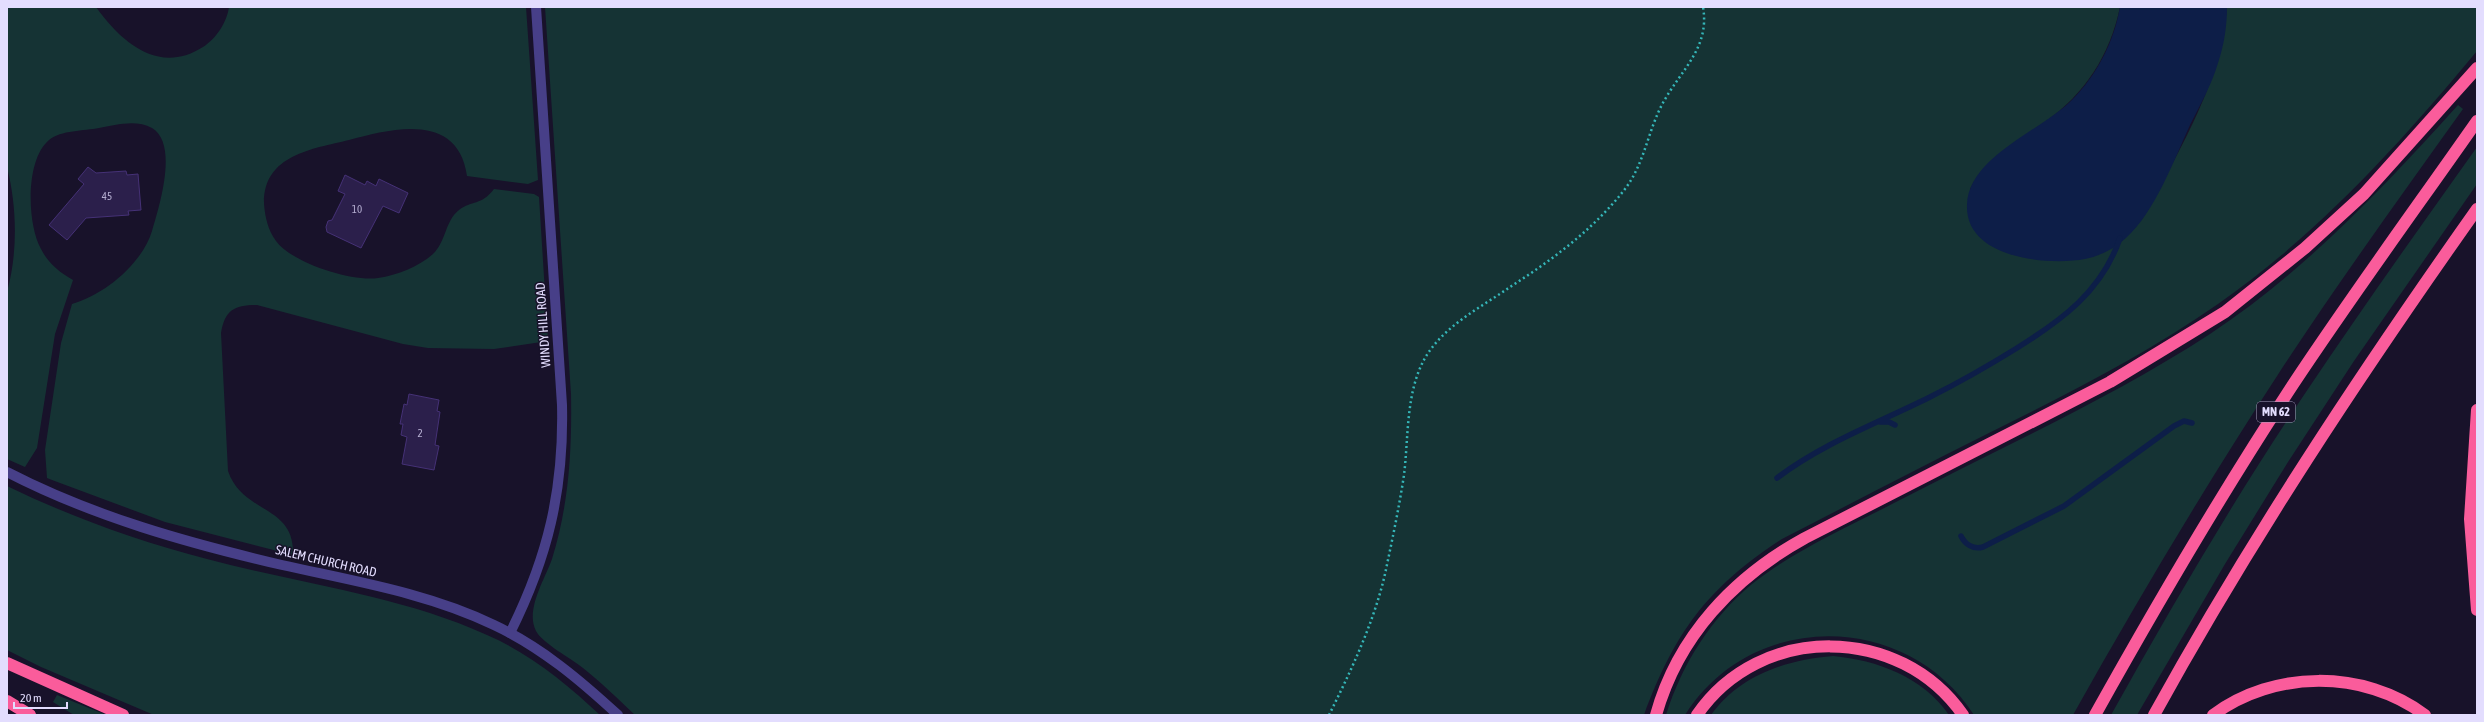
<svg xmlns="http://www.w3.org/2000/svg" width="2484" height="722" viewBox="0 0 2484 722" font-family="'Asap Condensed',sans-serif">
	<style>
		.green { fill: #153334 }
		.water { fill: #0d1e48 }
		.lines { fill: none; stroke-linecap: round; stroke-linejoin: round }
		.stream { stroke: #0d1e48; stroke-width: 5.5 }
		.building { fill: #2b1f4b; stroke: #453176 }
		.path { stroke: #35b7b9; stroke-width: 2.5; stroke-dasharray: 2 3; stroke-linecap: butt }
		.minor { stroke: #473f88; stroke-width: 10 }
		.tertiary { stroke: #473f88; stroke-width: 10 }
		.motorway { stroke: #fa5c9b; stroke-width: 12 }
		.labels { text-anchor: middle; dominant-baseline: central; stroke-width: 3; stroke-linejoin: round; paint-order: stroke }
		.number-label { font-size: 11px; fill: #b5aed1 }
		.shield { fill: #18122a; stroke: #a6a0be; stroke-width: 1 }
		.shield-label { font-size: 12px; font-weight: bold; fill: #e3ddfe }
		.street-label { font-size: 13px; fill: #e3ddfe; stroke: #18122a }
	</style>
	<rect width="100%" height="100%" fill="#18122a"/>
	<path class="green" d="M7,7H96C122,43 159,75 203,47C216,39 227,22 229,7H526L538,180L528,184L467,176C458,112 393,128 349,140C312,149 263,155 264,204C265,217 268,230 276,241C292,263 352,282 378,278C398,275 418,267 433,254C446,242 445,221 459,210C472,200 481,206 494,189L534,194L539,197L548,341L494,349L428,348L403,344L257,305C234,305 225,310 221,333L228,471C243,515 295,504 293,555L165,522L52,480L47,478L45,450L61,343L72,304C104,295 142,264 152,231C159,207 179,144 152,128C136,119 115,125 99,128C84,131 61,130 49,140C25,160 27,224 41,249C48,263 59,272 73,280L55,334L37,448L25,467L7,459V292C18,252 17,207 7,167Z
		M545,7H2120C2110,55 2085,94 2045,122C2017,141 1986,158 1970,189L2074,260C2107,255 2130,239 2148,210C2181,146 2222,80 2227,7H2477V51C2400,144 2317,235 2218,304C2145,355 2065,395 1985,435C1917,469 1850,504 1782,539C1707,588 1675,632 1644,715H635C618,699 602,683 583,668C572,659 542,643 536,631C525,610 545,579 552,559C569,504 572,451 571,394Z
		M2458,105L2463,109C2401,196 2337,284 2279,373C2206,485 2138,599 2073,715H1974C1907,611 1752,609 1685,715H1666C1682,664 1711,618 1752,584C1795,550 1846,528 1894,503C2000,448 2110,399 2210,334C2305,271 2382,189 2458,105Z
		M2477,147V184L2354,361L2288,462L2225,564L2137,715H2111C2173,604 2237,494 2308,389C2363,307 2420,227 2477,147Z
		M7,486C71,517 138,541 207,559C300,584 399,595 487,635C529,653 567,684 600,715H154L41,667L7,650Z
		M1833,656C1877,660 1923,677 1949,715H1711C1740,675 1786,660 1833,656Z
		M57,695L106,715H74L53,702Z"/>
	<path class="water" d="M2120,7H2227C2227,26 2224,45 2218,63C2212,84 2200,105 2190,125C2174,160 2155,212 2126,238C2114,249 2100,256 2085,259C2047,266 1965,258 1967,205C1968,157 2042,130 2072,100C2097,75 2114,42 2120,7Z"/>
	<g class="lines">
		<path class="stream" d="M1880,422H1889L1895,425
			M1777,478C1823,443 1878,423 1930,397C1960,382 1988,366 2017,348C2062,320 2102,291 2120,238
			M1961,536C1965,544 1973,550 1983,547L2064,506L2174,426L2184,421L2192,423"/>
	</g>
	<path class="building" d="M88,167L96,173L126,171L127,175L138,174L141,210L128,211L129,215L86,218L67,240L49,225L84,184L78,179Z
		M345,175L365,185L367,181L376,186L379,179L408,193L399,213L383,206L361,248L327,232L326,227L328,221L332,220L345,194L338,191Z
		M409,394L439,400L437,411L440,412L435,445L439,446L434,470L402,464L407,437L401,435L403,424H400L404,404L407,405Z"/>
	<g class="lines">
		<path class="path" d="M1329,715C1351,671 1374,622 1385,574C1392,541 1399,508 1404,475C1409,435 1405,383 1431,349C1451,322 1483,306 1510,287C1552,260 1594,229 1625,189C1645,163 1648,129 1664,101C1682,69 1710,47 1703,7"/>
		<path class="minor" d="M510,633C548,557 564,490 562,405L536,7"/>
		<path class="tertiary" d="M7,472C94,517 188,543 282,565C353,581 428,593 494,625C541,647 580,680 618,715"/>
		<path class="motorway" d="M2477,410L2470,519L2477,610
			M7,663L123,715
			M7,701L30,715
			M1656,715C1678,636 1734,577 1805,538L2110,382L2225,312L2305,248L2364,194L2477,68
			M1697,715C1760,623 1900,624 1963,715
			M2095,715C2158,602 2223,491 2294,383C2353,294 2416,208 2477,121
			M2154,715C2251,539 2361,373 2477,209
			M2213,715C2274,670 2363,669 2425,715"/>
	</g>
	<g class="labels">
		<g class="number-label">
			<text x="107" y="196">45</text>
			<text x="357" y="209">10</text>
			<text x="420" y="433">2</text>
		</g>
		<rect class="shield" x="2257" y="402" width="38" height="20" rx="3"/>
		<g class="shield-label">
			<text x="2276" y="412">MN 62</text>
		</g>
		<g class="street-label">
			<text transform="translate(543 325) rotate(-94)">WINDY HILL ROAD</text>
			<text transform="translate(326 561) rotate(13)">SALEM CHURCH ROAD</text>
		</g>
	</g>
	<rect width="2484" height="722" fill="none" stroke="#e3ddfe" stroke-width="16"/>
	<path d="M14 702v6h53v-6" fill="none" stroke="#e3ddfe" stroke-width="2"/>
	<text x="20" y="702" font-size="12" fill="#e3ddfe" stroke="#18122a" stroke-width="3" paint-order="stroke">20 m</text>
</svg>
